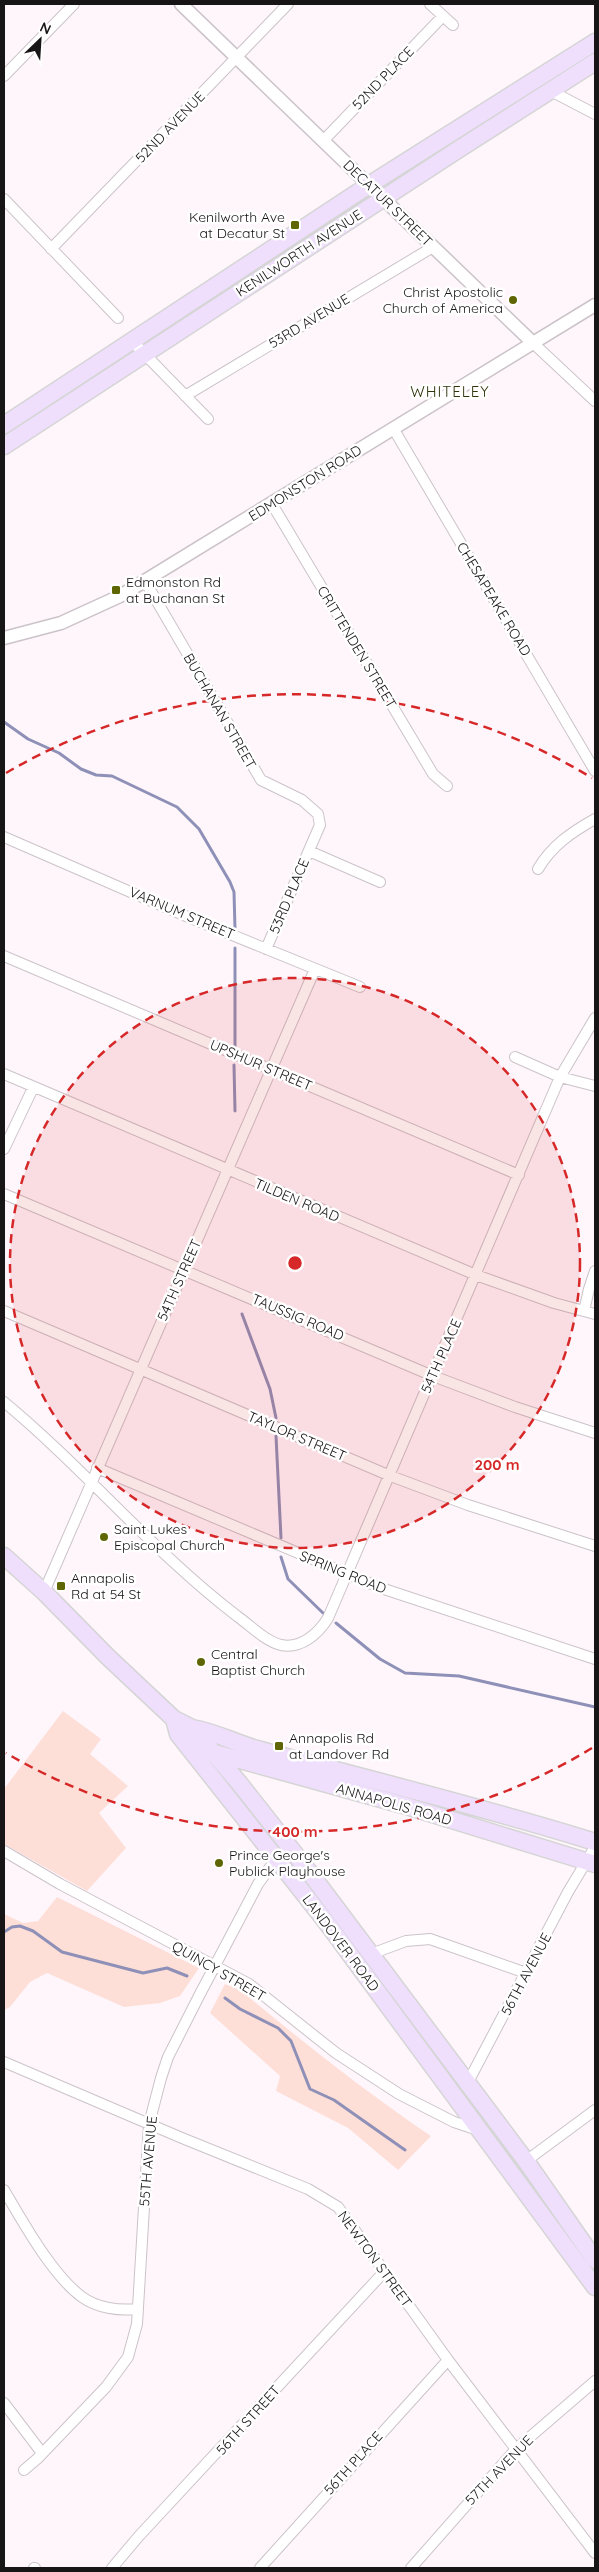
<svg xmlns="http://www.w3.org/2000/svg" width="599" height="2572" viewBox="0 0 599 2572" font-family="Quicksand,sans-serif">
	<style>
		.green { fill: #fedfd8 }
		.lines { fill: none; stroke-linecap: round; stroke-linejoin: round }
		.stream { stroke: #8e90b7; stroke-width: 3 }
		.minor-casing { stroke: #cbc3c9; stroke-width: 12 }
		.tertiary-casing { stroke: #cbc3c9; stroke-width: 15 }
		.primary-casing { stroke: #d5d5d5; stroke-width: 19 }
		.minor { stroke: #fff; stroke-width: 10 }
		.tertiary { stroke: #fff; stroke-width: 12 }
		.primary { stroke: #efdffd; stroke-width: 16 }
		.ring { fill: none; stroke: #d62828; stroke-width: 2.5; stroke-dasharray: 9 6 }
		.poi-dot { fill: #5f6503; stroke: #fff; stroke-width: 2 }
		.labels { text-anchor: middle; dominant-baseline: central; stroke-width: 5; stroke-linejoin: round; paint-order: stroke }
		.street-label { font-size: 14px; fill: #181517; stroke: #fff }
		.poi-label { font-size: 14px; fill: #181517; stroke: #fff; text-anchor: start }
		.neighbourhood-label { font-size: 15px; letter-spacing: 1px; fill: #31340b; stroke: #fff }
		.centre { fill: #d62828; stroke: #fff; stroke-width: 2.5 }
		.ring-label { font-size: 15px; text-anchor: middle; font-weight: bold; fill: #d62828; stroke: #fff; stroke-width: 5; stroke-linejoin: round; paint-order: stroke }
	</style>
	<rect width="100%" height="100%" fill="#fff6fc"/>
	<path class="green" d="M63,1711L101,1739L90,1754L128,1786L99,1813L126,1848L87,1891L4,1844V1789Z
		M57,1897L199,1968L180,1996L160,2003L124,2007L47,1973L30,1982L10,2007L4,2010V1914L23,1923L38,1921Z
		M225,1984L240,1990C302,2041 364,2091 431,2136L398,2170L348,2128L276,2091L280,2076L210,2013Z"/>
	<g class="lines">
		<path class="stream" d="M4,722L28,739L59,753L81,769L96,775L112,776L177,807L199,829L230,882L234,892L235,929
			M235,1046V948
			M234,1065L235,1111
			M242,1314L270,1389L276,1418
			M276,1436L281,1538
			M281,1557L288,1579L323,1613
			M336,1623L380,1659L405,1673L459,1676L595,1707
			M4,1932L12,1927L20,1926L33,1931L62,1952L143,1973L167,1968L187,1976
			M225,1998L240,2009L278,2028L291,2041L310,2089L334,2100L405,2150"/>
		<defs>
			<path id="minor" d="M430,4L453,25
				M4,76L74,4
				M549,90L595,114
				M323,141L443,16
				M4,199L118,318
				M51,249L288,4
				M131,340L208,419
				M532,342L595,401
				M185,396L433,247
				M393,428L595,771
				M272,504L433,774L447,786
				M145,581L261,780L302,800L318,814L320,825L266,949
				M4,837L188,917L360,987
				M309,851L380,882
				M538,869C552,845 572,832 595,819
				M4,956L519,1175
				M515,1057L560,1077L595,1086
				M4,1074L476,1275L554,1303L595,1314
				M4,1149L33,1088
				M4,1194L433,1376L515,1407L595,1433
				M4,1311L388,1475L468,1505L595,1546
				M584,1311L589,1289L595,1271
				M4,1402C85,1469 153,1552 237,1616C251,1626 265,1641 281,1645C301,1649 318,1634 328,1618L560,1077L595,1018
				M97,1468L381,1588L595,1659
				M44,1592L315,969
				M4,1851L60,1884L249,1984L336,2053L399,2094L454,2122L478,2130
				M371,1954L406,1941L430,1939L526,1973
				M4,2062L182,2138L308,2189L338,2207L448,2360L595,2553
				M466,2086L568,1892L595,1847
				M526,2161L595,2110
				M4,2190C23,2222 52,2275 82,2297C97,2308 119,2311 137,2309
				M4,2403L42,2453
				M24,2470L37,2459L106,2387L128,2357L137,2324L149,2124L161,2078L168,2057L200,1994L258,1884L279,1855
				M34,2568H35
				M112,2568L139,2536L384,2272
				M260,2568L448,2360
				M411,2568L516,2449L595,2381"/>
			<path id="tertiary" d="M181,4L532,342
				M4,638L61,623L120,596L595,305"/>
			<path id="primary" d="M4,425L369,185L595,42
				M4,446L459,149L595,62
				M4,1556L44,1592L108,1657L174,1719L192,1728L240,1784L310,1873L526,2161L595,2260
				M174,1719L178,1734L327,1923L595,2287
				M192,1728C216,1732 235,1743 257,1749C370,1780 484,1807 595,1842
				M211,1752L403,1805L595,1864"/>
		</defs>
		<use href="#minor" class="minor-casing"/>
		<use href="#tertiary" class="tertiary-casing"/>
		<use href="#primary" class="primary-casing"/>
		<use href="#minor" class="minor"/>
		<use href="#tertiary" class="tertiary"/>
		<use href="#primary" class="primary"/>
	</g>
	<circle cx="295" cy="1263" r="285" fill="#d62828" fill-opacity=".12"/>
	<g class="ring">
		<circle cx="295" cy="1263" r="285"/>
		<path d="M592 1748A569 569 0 0 1 6 1753M6 773A569 569 0 0 1 592 778"/>
	</g>
	<g class="poi-dot">
		<rect x="290" y="220" width="10" height="10" rx="2.5"/>
		<circle cx="513" cy="300" r="5"/>
		<rect x="111" y="585" width="10" height="10" rx="2.5"/>
		<circle cx="104" cy="1537" r="5"/>
		<rect x="56" y="1581" width="10" height="10" rx="2.5"/>
		<circle cx="201" cy="1662" r="5"/>
		<rect x="274" y="1741" width="10" height="10" rx="2.5"/>
		<circle cx="219" cy="1863" r="5"/>
	</g>
	<g class="labels">
		<g class="street-label">
			<text transform="translate(383 78) rotate(-46)">52ND PLACE</text>
			<text transform="translate(170 127) rotate(-46)">52ND AVENUE</text>
			<text transform="translate(388 203) rotate(44)">DECATUR STREET</text>
			<text transform="translate(299 253) rotate(-33)">KENILWORTH AVENUE</text>
			<text transform="translate(309 321) rotate(-31)">53RD AVENUE</text>
			<text transform="translate(305 483) rotate(-32)">EDMONSTON ROAD</text>
			<text transform="translate(494 599) rotate(59)">CHESAPEAKE ROAD</text>
			<text transform="translate(357 647) rotate(59)">CRITTENDEN STREET</text>
			<text transform="translate(220 711) rotate(60)">BUCHANAN STREET</text>
			<text transform="translate(289 896) rotate(-67)">53RD PLACE</text>
			<text transform="translate(182 913) rotate(23)">VARNUM STREET</text>
			<text transform="translate(261 1065) rotate(23)">UPSHUR STREET</text>
			<text transform="translate(297 1200) rotate(23)">TILDEN ROAD</text>
			<text transform="translate(179 1280) rotate(-66)">54TH STREET</text>
			<text transform="translate(298 1317) rotate(23)">TAUSSIG ROAD</text>
			<text transform="translate(441 1356) rotate(-66)">54TH PLACE</text>
			<text transform="translate(297 1436) rotate(23)">TAYLOR STREET</text>
			<text transform="translate(343 1572) rotate(22)">SPRING ROAD</text>
			<text transform="translate(394 1804) rotate(16)">ANNAPOLIS ROAD</text>
			<text transform="translate(341 1943) rotate(53)">LANDOVER ROAD</text>
			<text transform="translate(219 1971) rotate(30)">QUINCY STREET</text>
			<text transform="translate(526 1974) rotate(-62)">56TH AVENUE</text>
			<text transform="translate(148 2161) rotate(-85)">55TH AVENUE</text>
			<text transform="translate(375 2259) rotate(54)">NEWTON STREET</text>
			<text transform="translate(248 2420) rotate(-48)">56TH STREET</text>
			<text transform="translate(353 2463) rotate(-48)">56TH PLACE</text>
			<text transform="translate(499 2470) rotate(-46)">57TH AVENUE</text>
		</g>
		<g class="poi-label">
			<text x="285" y="217" text-anchor="end">Kenilworth Ave<tspan x="285" dy="16">at Decatur St</tspan></text>
			<text x="503" y="292" text-anchor="end">Christ Apostolic<tspan x="503" dy="16">Church of America</tspan></text>
			<text x="126" y="582">Edmonston Rd<tspan x="126" dy="16">at Buchanan St</tspan></text>
			<text x="114" y="1529">Saint Lukes<tspan x="114" dy="16">Episcopal Church</tspan></text>
			<text x="71" y="1578">Annapolis<tspan x="71" dy="16">Rd at 54 St</tspan></text>
			<text x="211" y="1654">Central<tspan x="211" dy="16">Baptist Church</tspan></text>
			<text x="289" y="1738">Annapolis Rd<tspan x="289" dy="16">at Landover Rd</tspan></text>
			<text x="229" y="1855">Prince George's<tspan x="229" dy="16">Publick Playhouse</tspan></text>
		</g>
		<g class="neighbourhood-label">
			<text x="450" y="391">WHITELEY</text>
		</g>
	</g>
	<circle cx="295" cy="1263" r="8" class="centre"/>
	<g class="ring-label">
		<text x="497" y="1470">200 m</text>
		<text x="295" y="1837">400 m</text>
	</g>
	<rect width="599" height="2572" fill="none" stroke="#181517" stroke-width="10"/>
	<g transform="translate(40 40) rotate(25)" stroke="#ffffff" stroke-width="4" paint-order="stroke">
	<path d="M0-4L9 19L0 12L-9 19Z" fill="#181517"/>
	<text y="-8" font-size="14" font-weight="bold" text-anchor="middle" fill="#181517">N</text>
	</g>
</svg>
